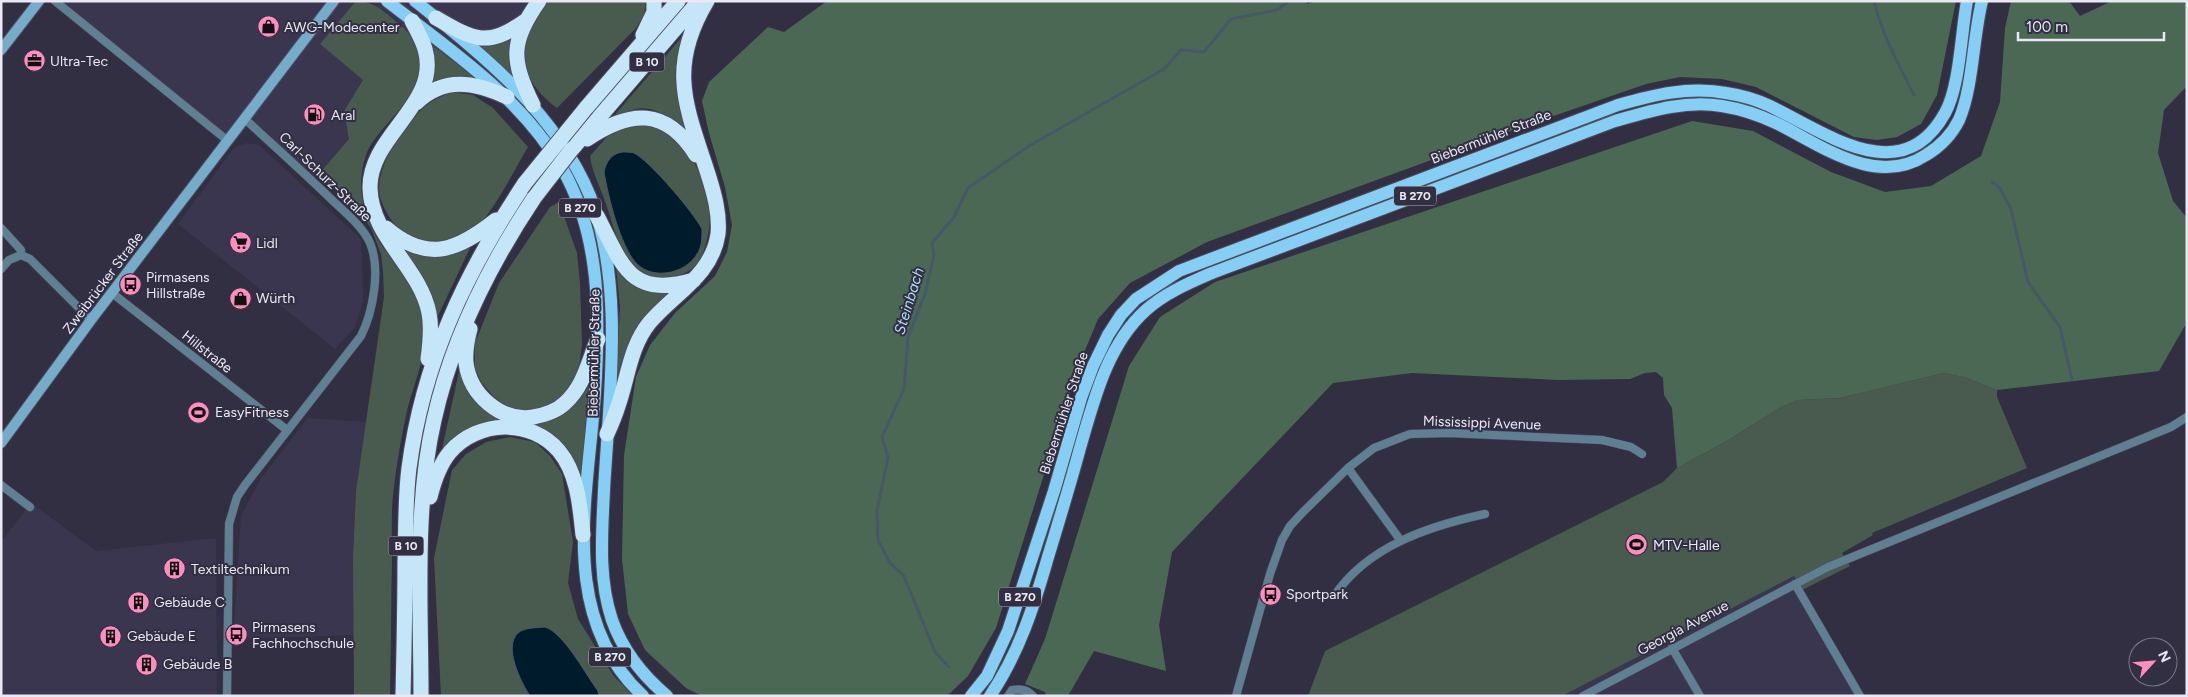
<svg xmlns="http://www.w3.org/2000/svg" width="2188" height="697" viewBox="0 0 2188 697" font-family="Figtree,sans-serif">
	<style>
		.built { fill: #3a364f }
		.green { fill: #495b4f }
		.forest { fill: #4b6855 }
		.water { fill: #001b2b; stroke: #465867 }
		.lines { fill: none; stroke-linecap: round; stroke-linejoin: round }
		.stream { stroke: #465867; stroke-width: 3 }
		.street-casing { stroke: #4f4d5e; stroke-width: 9 }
		.secondary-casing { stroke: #4f4d5e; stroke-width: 12 }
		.primary-casing { stroke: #4f4d5e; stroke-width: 14 }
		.highway-casing { stroke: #4f4d5e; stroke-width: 17 }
		.street { stroke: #5f8093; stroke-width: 8 }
		.secondary { stroke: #75acca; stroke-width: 10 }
		.primary { stroke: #86cef4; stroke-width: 12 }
		.highway { stroke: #c5e6f8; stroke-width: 15 }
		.highway-bridge-casing { stroke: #4f4d5e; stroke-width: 17; stroke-linecap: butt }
		.highway-bridge { stroke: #c5e6f8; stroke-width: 15 }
		.labels { text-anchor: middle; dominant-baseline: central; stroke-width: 4; stroke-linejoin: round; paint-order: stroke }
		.shield { fill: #322f42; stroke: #b2b0bf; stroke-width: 1 }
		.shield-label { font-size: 12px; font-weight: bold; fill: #e9e8f4 }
		.poi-label { font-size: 14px; fill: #e9e8f4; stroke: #322f42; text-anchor: start }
		.street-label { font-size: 14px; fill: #e9e8f4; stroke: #322f42 }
		.water-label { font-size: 15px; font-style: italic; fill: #b1defa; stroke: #322f42 }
	</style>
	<rect width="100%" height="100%" fill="#322f42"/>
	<path class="built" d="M59,1H356L320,44L363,80L344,111L350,139L310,184L247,127L233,145Z
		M370,1H530L520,15L509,24L514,36L496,43L475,42L495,60L478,80L428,42H416L400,25Z
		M246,143L259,145L360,238L362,256L363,302L355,327L335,349L178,224L234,148Z
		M308,418L366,422L356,491L353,557L354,635L233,639L241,516L261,478Z
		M31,503L96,551L216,538L217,696H1V542Z
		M1794,576L1861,696H1562Z"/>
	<path class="green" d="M356,1C375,1 384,12 399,24C452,70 400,104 372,143C364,154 361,173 361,187C362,211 374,236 388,254C403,276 421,293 425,321C429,350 414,383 407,411C401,438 396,467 393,495C391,516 392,539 392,561C391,606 391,651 390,696H354L353,557L356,491L384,297L383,271L381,254L371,228L360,214L319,174L349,139L344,111L363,80L320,44Z
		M548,1H646L644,15L636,28L557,108C533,91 516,64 526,34C530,23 541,10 548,1Z
		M514,36V77L474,41L496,43Z
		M681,38L676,71L678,101L688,134C676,121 655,105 636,109C628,111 620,115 613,117Z
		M428,42L478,80L428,86Z
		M451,92L473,95L493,108L528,147C515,169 493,212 476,228C472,231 467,233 462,235C427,252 394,237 381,200C370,171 408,117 431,102C437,98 445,95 451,92Z
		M642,123C649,125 661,126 667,131C699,156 718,204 706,243C704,250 702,258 697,264C690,272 677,277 667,278C628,281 617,239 608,210C603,192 592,174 590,156L613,130Z
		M559,202L577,253L580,283L582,344L579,370L574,384L560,399L539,410L522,411L508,407L494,397L481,382L475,369V343L499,283L550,207Z
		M399,247C429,260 440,256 470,248L437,318L432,298Z
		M616,267C638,284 648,296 678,291L652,311L619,384L616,383L620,307Z
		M460,367L503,419L573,403L588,388L582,483L576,465L511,423L440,458Z
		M1944,373L1967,378L1997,390V397L2027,468L1872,533L1873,535L1842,553L1850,566L1802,590L1794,576L1562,696H1308L1325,651L1663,482L1677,468L1725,442L1781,407L1798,400L1840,398Z
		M510,437L535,442L550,456L562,474L573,542L568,583L578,619L613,675L633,696H441L434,558L452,470L466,454L486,442Z"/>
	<path class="forest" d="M827,1H1306L1307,4L1316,1H1956L1937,95L1921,124L1897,137L1877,140L1854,137L1756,87L1722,79L1680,77L1646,84L1516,129L1207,242L1130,283L1098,319L1076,372L996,628L968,676L947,696H702L686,688L645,650L628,614L622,559L624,455L636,377L650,345L675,313L715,276L727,252L732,225L725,187L709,133L702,101L709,82L768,27L784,32Z
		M2011,1H2069L2080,16L2112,1H2187V86L2164,110L2158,153L2173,201L2187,218V322L2159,371L1997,390L1967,378L1944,373L1840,398L1798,400L1781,407L1725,442L1677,468L1672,408L1664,395L1663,378L1656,372L1645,373L1630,379L1558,380L1412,373L1333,383L1172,552L1159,625L1166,671L1094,651L1068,696H1046L1045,692L1025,684L1045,639L1129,366L1160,317L1215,282L1692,121L1753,131L1831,172L1885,192L1931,186L1981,156L2000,102L2005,28Z"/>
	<path class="water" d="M622,152C626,152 631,152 634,153C650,161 694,213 702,229C702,236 702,242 700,248C691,273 654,282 636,263C620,245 608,196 604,172C606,162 611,154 622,152Z
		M545,627C564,633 586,675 598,691L599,696H530C521,682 503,647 518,633C525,627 537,628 545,627Z"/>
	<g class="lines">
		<path class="stream" d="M1874,1C1882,35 1899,65 1914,95
			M1992,182L1999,187L2011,209L2028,282L2060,327L2072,380
			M949,667L935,652L904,576L890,563L878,540L877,510L888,458L882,437L904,389L908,337L925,294L934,255L932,243L954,217L968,188L1029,146L1164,69L1181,50L1204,52L1231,19L1277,10L1289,1"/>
		<defs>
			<path id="street" d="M55,1L228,141
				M1,228L21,250V255L30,259L91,320
				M1,269L9,260L21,255
				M112,293L287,430
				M1348,468L1401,541
				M1,485L30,507
				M1795,584L1860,696
				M1334,596C1368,546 1429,526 1485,514
				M1672,648L1700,696
				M227,696L229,524L237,497L245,485L361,336C373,312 381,269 370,243C362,225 343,211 329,197C302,171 273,145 245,119
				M1008,696L1012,690C1021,689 1026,689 1033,696
				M1236,696L1270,574L1282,540L1290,526L1303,512L1348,468L1374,448L1410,434L1448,433L1602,440L1631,447L1642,454
				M1583,696L1828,567L2149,436L2171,427L2187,417"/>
			<path id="secondary" d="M1,50L39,1
				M1,443L91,320L334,1"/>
			<path id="primary" d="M387,1C450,50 521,97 562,168C601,236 600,317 595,393C588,497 557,616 643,696
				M415,1C484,56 556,113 590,196C625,283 609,398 604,490C602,534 598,578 612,620C623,651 642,675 667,696
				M971,696L987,676L1008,631L1054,491L1081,398L1093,366L1108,335L1121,315L1136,299L1179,271L1618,105C1653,95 1689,86 1726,93C1740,95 1757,100 1770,106C1826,133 1902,191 1945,113C1960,86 1961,33 1967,1
				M990,696C1019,653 1034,606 1048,557C1059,521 1070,485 1080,448C1094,400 1107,345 1146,310C1165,293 1189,283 1212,273L1615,121C1650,111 1685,100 1722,106C1741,109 1759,115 1776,123C1821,145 1876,188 1926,155C1941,146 1951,136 1959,120C1973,88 1973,37 1982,1"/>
			<path id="highway" d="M436,18C474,40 487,48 525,21
				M412,21C417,30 422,39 425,49C441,104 369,135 370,188C371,237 420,267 429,313C432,328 430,344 428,359
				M643,35L654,12V1
				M416,103C444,76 475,82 507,97
				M533,105C511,60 510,42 539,1
				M586,108L678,1
				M587,139C630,110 666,107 696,155
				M572,149L699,1
				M597,216C623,266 630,299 694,280
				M386,228C428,264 458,250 496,220
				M470,329C467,340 465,351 466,363C470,395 501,422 533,417C544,415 557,411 565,403C584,386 588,362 598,339
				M607,434C611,425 615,416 618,406C628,378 630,346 650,322C675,293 712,275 718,234C720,214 714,193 708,174C686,106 667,68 707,1
				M430,497C434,481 440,464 450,452C478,420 531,418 559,451C578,474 580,507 583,535
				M403,696C404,651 405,607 405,563C406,532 405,499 409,468C423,361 466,272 525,183
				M421,696C421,607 414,507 434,420C452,339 488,267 534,198"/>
		</defs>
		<use href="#street" class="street-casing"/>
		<use href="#secondary" class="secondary-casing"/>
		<use href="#primary" class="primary-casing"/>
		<use href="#highway" class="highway-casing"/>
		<use href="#street" class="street"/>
		<use href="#secondary" class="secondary"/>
		<use href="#primary" class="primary"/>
		<use href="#highway" class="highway"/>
		<defs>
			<path id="highway-bridge" d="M525,183L586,108
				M534,198L572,149"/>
		</defs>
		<use href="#highway-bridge" class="highway-bridge-casing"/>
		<use href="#highway-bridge" class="highway-bridge"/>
	</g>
	<defs>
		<symbol id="shop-disc" viewBox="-11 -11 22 22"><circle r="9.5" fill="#fe8ebd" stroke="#322f42"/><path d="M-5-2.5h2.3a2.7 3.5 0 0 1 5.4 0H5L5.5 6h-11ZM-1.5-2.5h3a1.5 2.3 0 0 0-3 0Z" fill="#111"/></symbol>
		<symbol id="office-disc" viewBox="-11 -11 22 22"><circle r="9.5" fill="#fe8ebd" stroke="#322f42"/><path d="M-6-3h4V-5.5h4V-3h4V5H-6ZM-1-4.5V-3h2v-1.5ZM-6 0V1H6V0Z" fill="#111"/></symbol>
		<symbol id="fuel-disc" viewBox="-11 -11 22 22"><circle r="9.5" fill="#fe8ebd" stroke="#322f42"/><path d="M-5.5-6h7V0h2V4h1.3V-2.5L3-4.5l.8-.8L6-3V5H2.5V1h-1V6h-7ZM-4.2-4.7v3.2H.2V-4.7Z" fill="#111"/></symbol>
		<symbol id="supermarket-disc" viewBox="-11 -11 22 22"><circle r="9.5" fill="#fe8ebd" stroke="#322f42"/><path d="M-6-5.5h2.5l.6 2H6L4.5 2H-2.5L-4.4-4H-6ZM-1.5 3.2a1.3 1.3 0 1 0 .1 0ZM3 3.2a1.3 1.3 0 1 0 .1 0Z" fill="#111"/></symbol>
		<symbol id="bus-disc" viewBox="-11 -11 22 22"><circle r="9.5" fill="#fe8ebd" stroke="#322f42"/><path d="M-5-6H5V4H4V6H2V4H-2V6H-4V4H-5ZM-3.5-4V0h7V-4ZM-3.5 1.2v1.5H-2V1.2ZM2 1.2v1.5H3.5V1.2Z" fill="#111"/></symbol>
		<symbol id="stadium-disc" viewBox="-11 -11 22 22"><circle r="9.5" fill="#fe8ebd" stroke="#322f42"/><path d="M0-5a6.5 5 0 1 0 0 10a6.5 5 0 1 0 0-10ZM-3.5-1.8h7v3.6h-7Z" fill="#111"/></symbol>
		<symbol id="building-disc" viewBox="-11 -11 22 22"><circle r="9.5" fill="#fe8ebd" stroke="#322f42"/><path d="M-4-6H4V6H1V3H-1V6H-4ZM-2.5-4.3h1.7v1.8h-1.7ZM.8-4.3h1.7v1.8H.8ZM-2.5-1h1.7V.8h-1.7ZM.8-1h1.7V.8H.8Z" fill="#111"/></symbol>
	</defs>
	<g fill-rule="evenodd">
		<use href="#shop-disc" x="256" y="14" width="25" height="25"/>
		<use href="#office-disc" x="22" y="48" width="25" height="25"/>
		<use href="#fuel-disc" x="302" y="102" width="25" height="25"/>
		<use href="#supermarket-disc" x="228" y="230" width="25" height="25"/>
		<use href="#bus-disc" x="118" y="272" width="25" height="25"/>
		<use href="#shop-disc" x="228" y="286" width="25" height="25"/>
		<use href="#stadium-disc" x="186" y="400" width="25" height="25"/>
		<use href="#stadium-disc" x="1624" y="532" width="25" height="25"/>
		<use href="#building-disc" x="162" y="556" width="25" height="25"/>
		<use href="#bus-disc" x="1258" y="582" width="25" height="25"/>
		<use href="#building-disc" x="126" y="590" width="25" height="25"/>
		<use href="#bus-disc" x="224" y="622" width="25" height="25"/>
		<use href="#building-disc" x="98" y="624" width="25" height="25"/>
		<use href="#building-disc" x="134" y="652" width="25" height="25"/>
	</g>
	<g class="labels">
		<g class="shield">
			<rect x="629.5" y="52.5" width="35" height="19" rx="4"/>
			<rect x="1394" y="186.5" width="42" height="19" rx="4"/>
			<rect x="559" y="198.5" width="42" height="19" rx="4"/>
			<rect x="388.5" y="536.5" width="35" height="19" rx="4"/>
			<rect x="999" y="587.5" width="42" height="19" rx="4"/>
			<rect x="589" y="647.5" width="42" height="19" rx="4"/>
		</g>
		<g class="shield-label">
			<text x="647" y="62">B 10</text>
			<text x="1415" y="196">B 270</text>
			<text x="580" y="208">B 270</text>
			<text x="406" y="546">B 10</text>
			<text x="1020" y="597">B 270</text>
			<text x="610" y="657">B 270</text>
		</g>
		<g class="poi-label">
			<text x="284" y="27">AWG-Modecenter</text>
			<text x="50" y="61">Ultra-Tec</text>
			<text x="331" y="115">Aral</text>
			<text x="256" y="243">Lidl</text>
			<text x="146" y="277">Pirmasens<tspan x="146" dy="16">Hillstraße</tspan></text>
			<text x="256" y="298">Würth</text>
			<text x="215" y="412">EasyFitness</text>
			<text x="1653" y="545">MTV-Halle</text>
			<text x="191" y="569">Textiltechnikum</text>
			<text x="1286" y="594">Sportpark</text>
			<text x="154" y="602">Gebäude C</text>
			<text x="252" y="627">Pirmasens<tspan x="252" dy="16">Fachhochschule</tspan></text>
			<text x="127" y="636">Gebäude E</text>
			<text x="163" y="664">Gebäude B</text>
		</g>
		<g class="street-label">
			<text transform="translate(1491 137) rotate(-21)">Biebermühler Straße</text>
			<text transform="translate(325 177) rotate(44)">Carl-Schurz-Straße</text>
			<text transform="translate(103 283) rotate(-53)">Zweibrücker Straße</text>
			<text transform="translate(207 352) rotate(38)">Hillstraße</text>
			<text transform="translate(594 353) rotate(-89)">Biebermühler Straße</text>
			<text transform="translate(1064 413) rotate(-72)">Biebermühler Straße</text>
			<text transform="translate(1482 423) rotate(2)">Mississippi Avenue</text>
			<text transform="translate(1683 628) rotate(-28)">Georgia Avenue</text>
		</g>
		<g class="water-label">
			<text transform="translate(909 301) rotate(-73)">Steinbach</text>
		</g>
	</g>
	<rect width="2188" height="697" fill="none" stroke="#e9e8f4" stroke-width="5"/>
	<g transform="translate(2153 662) rotate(64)"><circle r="24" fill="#322f42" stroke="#7b7989"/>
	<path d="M0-4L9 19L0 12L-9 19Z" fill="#fe8ebd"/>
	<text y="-8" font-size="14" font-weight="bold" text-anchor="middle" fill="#e9e8f4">N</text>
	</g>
	<path d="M2018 32v8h146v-8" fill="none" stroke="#e9e8f4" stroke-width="2.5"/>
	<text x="2026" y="32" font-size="15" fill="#e9e8f4" stroke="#322f42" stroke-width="4" paint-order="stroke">100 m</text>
</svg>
